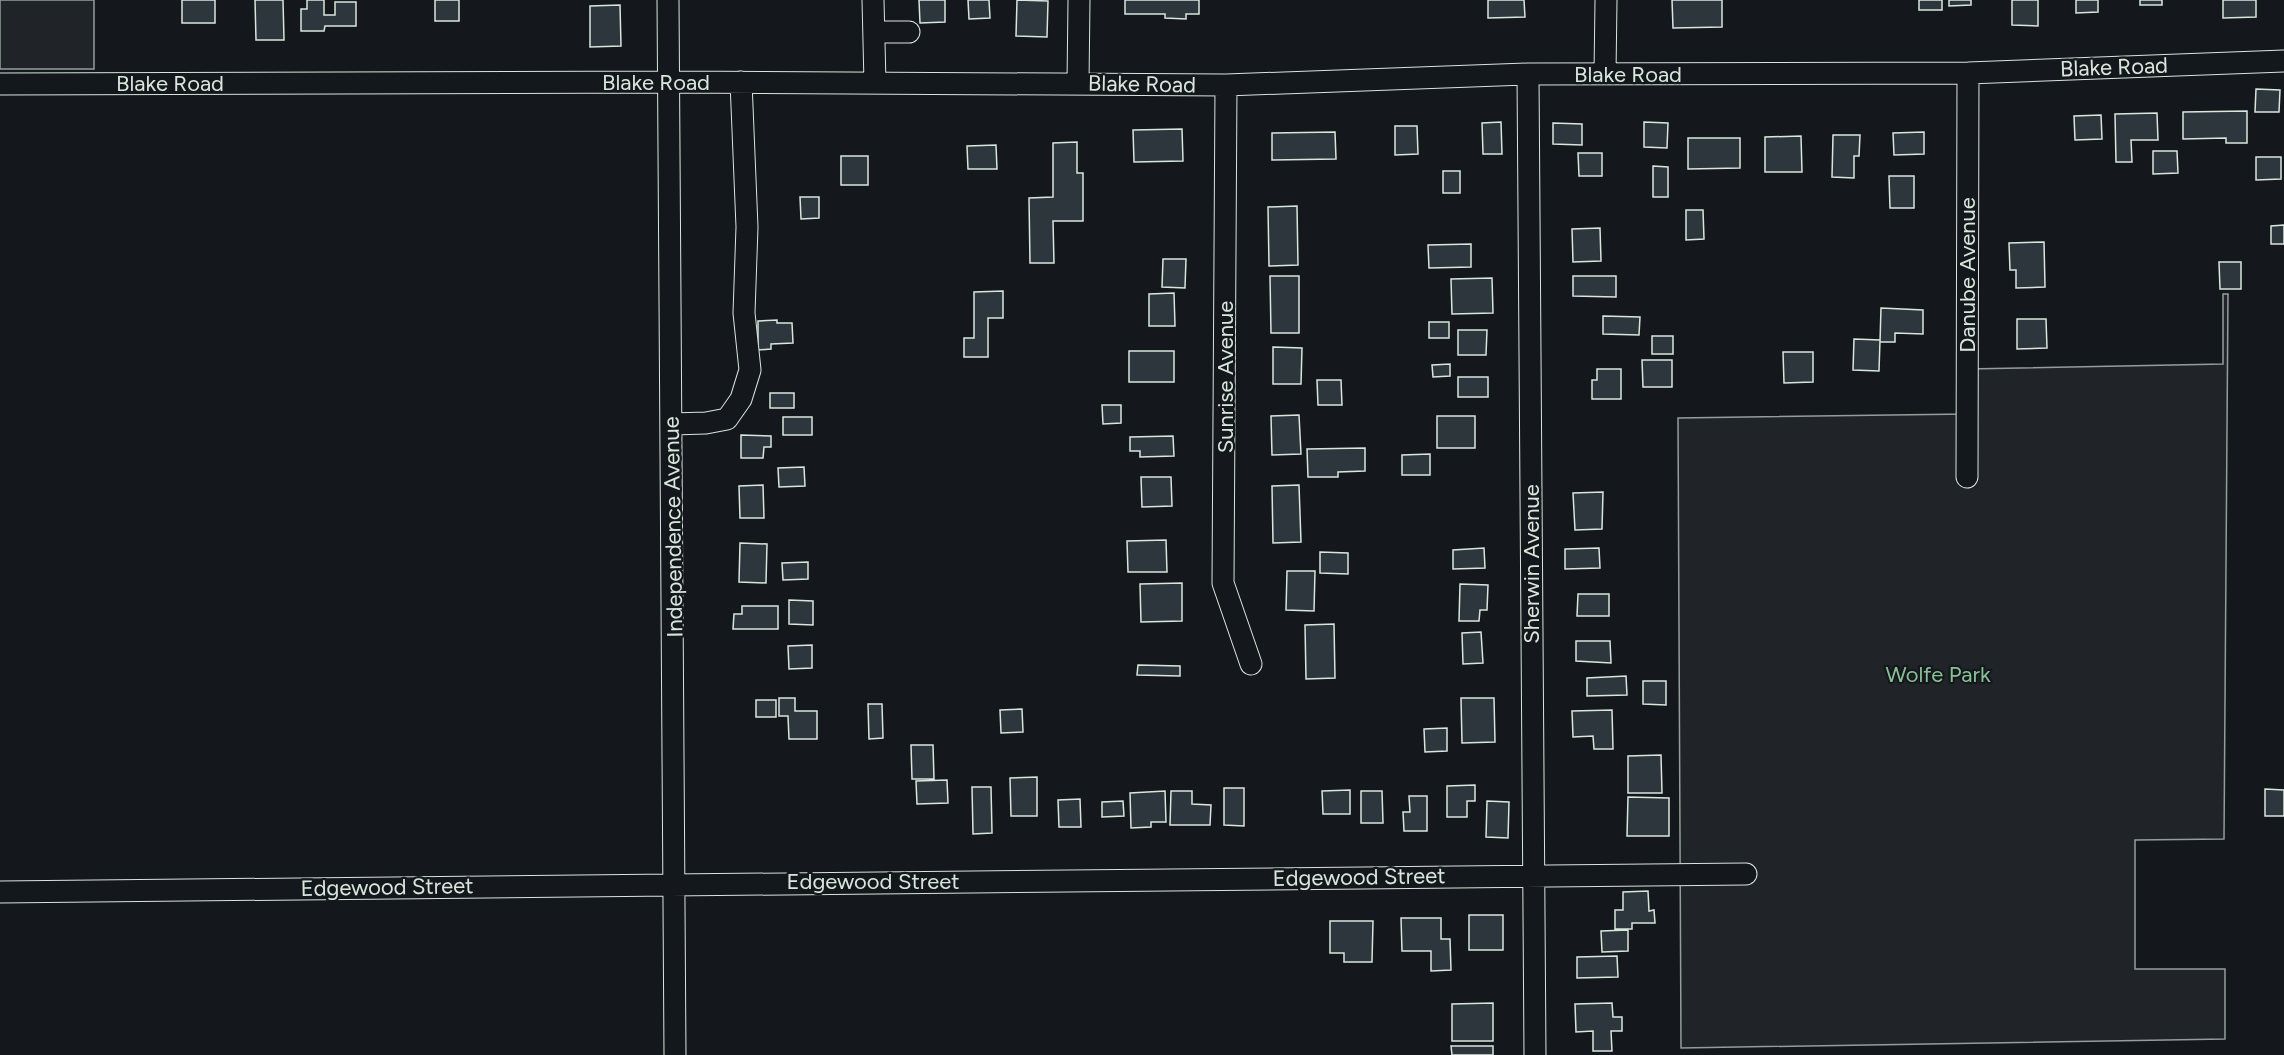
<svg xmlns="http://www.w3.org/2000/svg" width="2284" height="1055" viewBox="0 0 2284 1055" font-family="Figtree,sans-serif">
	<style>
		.green { fill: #202428; stroke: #939e99; stroke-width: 1.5 }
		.building { fill: #2c363c; stroke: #d8e6dc; stroke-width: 1.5 }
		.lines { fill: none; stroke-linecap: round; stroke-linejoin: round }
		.minor-casing { stroke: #d8e6dc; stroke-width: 23 }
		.minor { stroke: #14181c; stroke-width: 21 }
		.labels { text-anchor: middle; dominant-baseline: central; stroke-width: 4.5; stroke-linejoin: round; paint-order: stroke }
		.street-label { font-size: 22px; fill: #d8e6dc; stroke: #14181c }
		.park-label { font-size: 22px; fill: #8ac095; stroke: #14181c }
	</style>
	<rect width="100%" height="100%" fill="#14181c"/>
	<path class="green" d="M0,0H94V69H0Z
		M2223,294H2228L2224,839L2135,840V969H2225V1039L1681,1048L1678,418L1966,414L1967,369L2223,364Z"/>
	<path class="building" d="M182,0H215V23H182Z
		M255,0H283L284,40H256Z
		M307,0H324V15H335V2H356V26H325L324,31H301V9H307Z
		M435,0H459V21H435Z
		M919,0H945V22L920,23Z
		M968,0H989L990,18L969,19Z
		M1017,0L1048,1L1047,37L1016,36Z
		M1125,0H1199V14H1186V19L1165,18V14H1125Z
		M1488,0H1524L1525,17L1488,18Z
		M1672,0H1722V27L1673,28Z
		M1919,0H1942V10H1919Z
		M1949,0H1971V5L1949,6Z
		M2012,0H2038V26L2012,25Z
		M2076,0H2098V12L2076,13Z
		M2140,0H2162V5H2140Z
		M2223,0H2256V17L2223,18Z
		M620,5L621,46L590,47V6Z
		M2256,89L2280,90L2279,112H2255Z
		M2247,111V143H2226V138L2183,139V112Z
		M2157,113L2158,140H2131L2132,162H2116L2115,114Z
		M2101,115L2102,139L2075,140L2074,116Z
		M1501,122L1502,154H1483L1482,123Z
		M1644,122L1668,123L1667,148L1644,147Z
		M1553,123L1582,124V145L1553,144Z
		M1395,126H1417L1418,154L1395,155Z
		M1182,129L1183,161L1134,162L1133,130Z
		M1335,132L1336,159L1272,160V133Z
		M1924,132V154L1894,155L1893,133Z
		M1833,135H1860L1859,156H1854V178L1832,177Z
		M1801,136L1802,172H1765V137Z
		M1688,138H1740V168L1688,169Z
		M1077,142V173H1083V221H1053L1054,263H1030L1029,198L1053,197V143Z
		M996,145L997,169H968L967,146Z
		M2153,151H2177L2178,173L2153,174Z
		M1578,153H1602V176H1579Z
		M841,156H868V185H841Z
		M2256,157H2281V179L2256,180Z
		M1653,166L1668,167V197H1653Z
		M1443,171H1460V193H1443Z
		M1889,176H1914V208H1890Z
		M800,197H819V218L801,219Z
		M1297,206L1298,265L1269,266L1268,207Z
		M1686,210H1703L1704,239L1686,240Z
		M2284,225V244H2271V226Z
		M1600,228L1601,261L1573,262L1572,229Z
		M2044,242L2045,287L2016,288V270H2010L2009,243Z
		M1471,244V267L1429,268L1428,245Z
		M1163,259H1186L1185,288L1162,287Z
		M2219,262H2241V289H2220Z
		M1270,276H1299V333H1271Z
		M1573,276H1616V297L1573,296Z
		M1492,278L1493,313L1452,314L1451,279Z
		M1003,291V318H988V357H964V338H974V292Z
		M1174,293L1175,326H1149V294Z
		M1881,308L1923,310V334L1895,333V342H1880Z
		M1603,316L1640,317L1639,335L1603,334Z
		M2017,319H2046L2047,348L2017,349Z
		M777,320V323H792L793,343L771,344V349L758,350V321Z
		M1429,322H1449V338H1429Z
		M1458,330H1487L1486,355H1458Z
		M1652,336H1673V354H1652Z
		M1854,339L1880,340L1879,371L1853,370Z
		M1273,347L1302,348L1301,384H1273Z
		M1129,351H1174V382H1129Z
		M1783,352H1813V382L1784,383Z
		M1642,360H1672V387H1643Z
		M1450,364V376L1433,377L1432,365Z
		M1597,369H1621V399H1592V380H1597Z
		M1458,377H1488V397H1458Z
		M1317,380H1341L1342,405H1318Z
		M770,393H794V408H770Z
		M1102,405H1121V423L1103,424Z
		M1299,415L1301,454L1272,455L1271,416Z
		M1437,416H1475V448H1437Z
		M783,417H812V435H783Z
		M741,435L771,436V447H764L763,458H741Z
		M1173,436L1174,456L1140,457V451H1130V437Z
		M1365,448V471L1338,472V477H1308L1307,449Z
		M1430,454V475H1402V455Z
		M804,467L805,486L779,487L778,468Z
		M1141,477H1171L1172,506L1142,507Z
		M763,485L764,518H740L739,486Z
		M1299,485L1301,542L1273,543L1272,486Z
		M1603,492L1602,529L1575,530L1573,493Z
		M1166,540L1167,572H1128L1127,541Z
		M740,543L767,544L766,583L739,582Z
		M1484,548L1485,568L1453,569V550Z
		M1599,548L1600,568L1565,569V549Z
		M1320,552L1348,553V574L1320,573Z
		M808,562V579L783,580L782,563Z
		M1287,571H1315L1314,611L1286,610Z
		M1182,583V621L1141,622L1140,584Z
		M1460,584L1488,585L1487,610H1480L1479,621H1459Z
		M1578,594H1609V616H1577Z
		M789,600L813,601V625L789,624Z
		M742,606H778V629H733L734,614H742Z
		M1334,624L1335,678L1306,679L1305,625Z
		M1481,632L1483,663L1463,664L1462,633Z
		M1576,641H1610L1611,663L1576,661Z
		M812,645V668L789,669L788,646Z
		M1138,665L1180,666V676L1137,675Z
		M1626,676L1627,695L1587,696V678Z
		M1643,681H1666V705L1643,704Z
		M779,698H795V711H817V739H789L788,716H779Z
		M1461,698H1494L1495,742L1462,743Z
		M756,700H776V717H756Z
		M868,704H882L883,738L869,739Z
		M1022,709L1023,732L1001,733L1000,710Z
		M1612,710L1613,749H1594L1593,736L1573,737L1572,711Z
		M1447,728V751L1425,752L1424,729Z
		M911,745H933L934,779H912Z
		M1661,755L1662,793H1628V756Z
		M1037,777V816H1011L1010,778Z
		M947,780L948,803L917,804L916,781Z
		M1475,785V801H1467V817H1447V786Z
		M972,787H991L992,833L973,834Z
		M1224,788H1244V826L1224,825Z
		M2265,789L2284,790V816H2265Z
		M1350,790V814H1323L1322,791Z
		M1165,791L1166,822H1151V827L1131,828L1130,793Z
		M1171,791H1192V804L1211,805L1210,825H1170Z
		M1361,791H1382L1383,823H1361Z
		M1409,796H1427V831H1404L1403,812H1410Z
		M1628,797L1669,798V836H1627Z
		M1080,799L1081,827H1059L1058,800Z
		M1123,801L1124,816L1102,817V802Z
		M1487,801L1509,802L1508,838L1486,837Z
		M1648,891L1649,911L1654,910L1655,923H1632V929H1615V910H1623V892Z
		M1469,915H1503V950H1469Z
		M1401,918H1441V939H1450L1451,970L1431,971V951H1402Z
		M1330,921H1373L1372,962H1344V953H1330Z
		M1628,930V951L1602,952L1601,931Z
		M1617,956L1618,977L1577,978V957Z
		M1493,1003V1041H1452V1004Z
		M1612,1003L1613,1017H1622V1031H1611L1612,1051H1593V1031L1576,1032L1575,1004Z
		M1451,1046H1493V1055H1452Z"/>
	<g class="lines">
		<defs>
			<path id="minor" d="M668,0L675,1055
				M873,0L875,83
				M874,32H909
				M1528,74L1535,1055
				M1605,74L1606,0
				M0,84L669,82L1226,85L1528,74L1968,73L2284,61
				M1078,84L1079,0
				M1226,85L1223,583L1251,664
				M672,424L706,423L727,419L741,399L750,370L744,313L747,227L741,82
				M1967,477L1968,73
				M0,892L1746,874"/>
		</defs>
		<use href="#minor" class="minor-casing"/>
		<use href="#minor" class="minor"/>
	</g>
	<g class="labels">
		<g class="street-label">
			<text transform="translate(2114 67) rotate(-2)">Blake Road</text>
			<text x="1628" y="74">Blake Road</text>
			<text x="656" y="82">Blake Road</text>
			<text x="170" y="83">Blake Road</text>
			<text transform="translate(1142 84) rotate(1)">Blake Road</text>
			<text transform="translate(1967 275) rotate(-90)">Danube Avenue</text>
			<text transform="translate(1225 377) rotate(-90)">Sunrise Avenue</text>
			<text transform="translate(673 527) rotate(-91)">Independence Avenue</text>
			<text transform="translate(1531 564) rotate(-90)">Sherwin Avenue</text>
			<text transform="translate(1359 877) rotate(-1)">Edgewood Street</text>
			<text x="873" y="881">Edgewood Street</text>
			<text transform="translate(387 887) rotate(-1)">Edgewood Street</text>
		</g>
		<g class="park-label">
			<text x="1938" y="674">Wolfe Park</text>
		</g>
	</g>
</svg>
